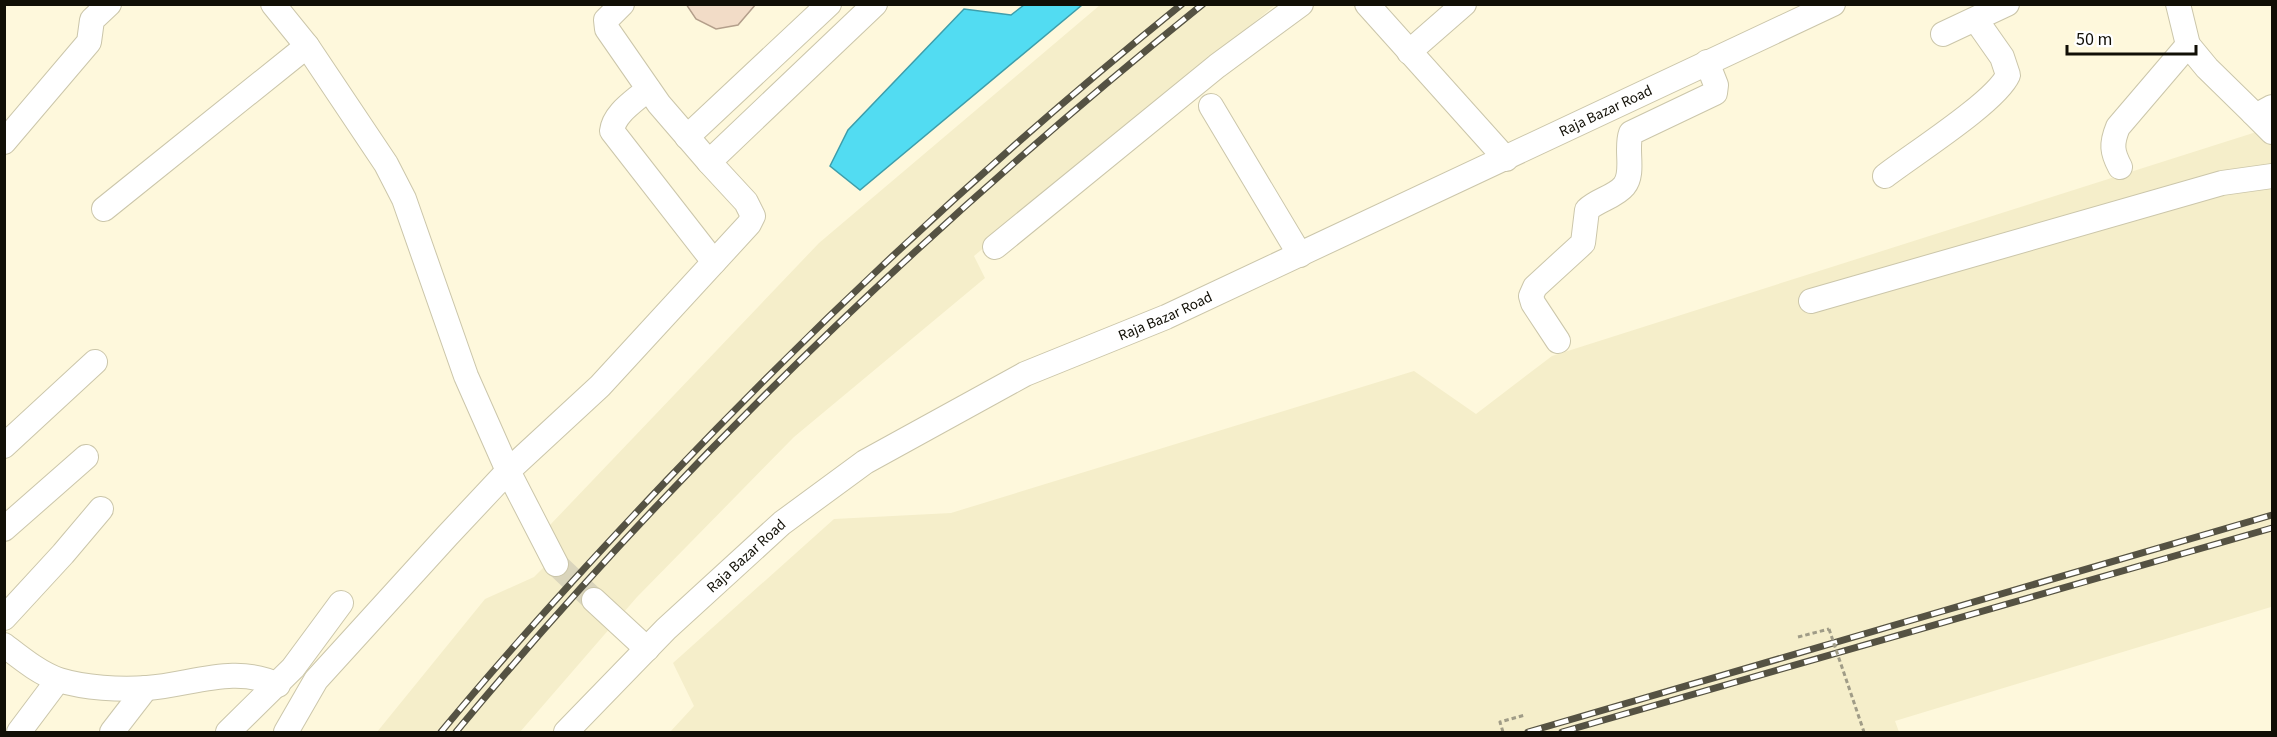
<svg xmlns="http://www.w3.org/2000/svg" width="2277" height="737" viewBox="0 0 2277 737" font-family="'Source Sans 3',sans-serif">
	<style>
		.built { fill: #f5eeca }
		.water { fill: #52dcf2; stroke: #3e9eab; stroke-width: 1.5 }
		.building { fill: #f2dcc7; stroke: #b49f8b; stroke-width: 1.5 }
		.lines { fill: none; stroke-linecap: round; stroke-linejoin: round }
		.minor-tunnel { stroke: #dad5bc; stroke-width: 24; stroke-dasharray: 24 12; stroke-linecap: butt }
		.minor-casing { stroke: #cbc6aa; stroke-width: 26 }
		.path { stroke: #a09c87; stroke-width: 3; stroke-dasharray: 4.5 3; stroke-linecap: butt }
		.minor { stroke: #fff; stroke-width: 24 }
		.rail-casing { stroke: #555243; stroke-width: 7 }
		.rail { stroke: #fff; stroke-width: 4.5; stroke-dasharray: 14; stroke-linecap: butt }
		.path-bridge { stroke: #a09c87; stroke-width: 3; stroke-dasharray: 4.5 3; stroke-linecap: butt }
		.labels { text-anchor: middle; dominant-baseline: central; stroke-width: 4.5; stroke-linejoin: round; paint-order: stroke }
		.street-label { font-size: 15px; fill: #110f06; stroke: #fff }
	</style>
	<rect width="100%" height="100%" fill="#fef8dc"/>
	<path class="built" d="M1100,5H1275L974,256L985,278L794,437L637,597L520,732H377L485,599L534,577L555,556L550,525L819,243Z
		M2272,127V610L2271,607L1895,721L1899,732H670L694,706L673,663L834,519L951,513L1414,371L1476,414L1552,356Z"/>
	<path class="water" d="M1024,5H1082L860,190L830,166L848,130L964,9L1011,15Z"/>
	<path class="building" d="M686,4H756L738,25L716,29L696,19Z"/>
	<g class="lines">
		<path class="minor-tunnel" d="M556,564L594,600"/>
		<defs>
			<g id="minor">
				<path d="M273,4L307,46L386,164L404,199L466,376L508,471L556,564"/>
				<path d="M622,4L606,20L607,29L659,104L709,162"/>
				<path d="M1367,4L1506,159"/>
				<path d="M2178,4L2188,45L2207,68L2253,113H2261L2272,107"/>
				<path d="M1943,34L2007,4"/>
				<path d="M1409,52L1464,4"/>
				<path d="M648,89C635,101 614,113 612,131L714,262"/>
				<path d="M1211,106L1300,255"/>
				<path d="M2253,113L2272,132"/>
				<path d="M687,137L829,4"/>
				<path d="M4,142L89,42L92,20L109,4"/>
				<path d="M2120,167C2112,152 2111,144 2118,127L2188,45"/>
				<path d="M1885,176C1912,155 1996,102 2008,75L2002,57L1976,20"/>
				<path d="M104,209L307,46"/>
				<path d="M995,247L1217,66L1301,4"/>
				<path d="M1811,301L2222,183L2272,176"/>
				<path d="M1558,341L1533,303L1531,296L1535,287L1583,243L1587,210C1597,200 1615,197 1624,186C1635,173 1625,149 1631,133L1715,93L1716,85L1707,62"/>
				<path d="M4,446L95,362"/>
				<path d="M4,529L86,457"/>
				<path d="M594,600L647,649"/>
				<path d="M4,618L63,554L101,509"/>
				<path d="M4,645C21,658 39,673 59,680C85,688 120,690 147,688C191,685 235,664 278,685"/>
				<path d="M19,732L58,680"/>
				<path d="M112,732L146,688"/>
				<path d="M228,732L293,668L341,603"/>
				<path d="M286,732L316,680L447,536L508,471L600,386L749,224L753,216L746,202L709,162L875,4"/>
				<path id="s1" d="M566,732L666,629L782,523L865,462L1025,374L1166,317L1833,4"/>
			</g>
		</defs>
		<use href="#minor" class="minor-casing"/>
		<path class="path" d="M1798,637L1829,629
			M1503,732L1500,722L1525,715"/>
		<use href="#minor" class="minor"/>
		<defs>
			<path id="rail" d="M441,732C513,645 590,561 668,479C829,310 1000,151 1182,4
				M456,732C677,466 934,221 1203,4
				M1528,732L2272,515
				M1562,732L2272,528"/>
		</defs>
		<use href="#rail" class="rail-casing"/>
		<use href="#rail" class="rail"/>
		<path class="path-bridge" d="M1829,629L1864,732"/>
	</g>
	<g class="labels">
		<g class="street-label">
			<text stroke="none"><textPath href="#s1" startOffset="1224">Raja Bazar Road</textPath></text>
			<text stroke="none"><textPath href="#s1" startOffset="738">Raja Bazar Road</textPath></text>
			<text stroke="none"><textPath href="#s1" startOffset="252">Raja Bazar Road</textPath></text>
		</g>
	</g>
	<rect width="2277" height="737" fill="none" stroke="#110f06" stroke-width="12"/>
	<path d="M2067 45v9h129v-9" fill="none" stroke="#110f06" stroke-width="3"/>
	<text x="2076" y="45" font-size="18" fill="#110f06" stroke="#ffffff" stroke-width="4.5" paint-order="stroke">50 m</text>
</svg>
